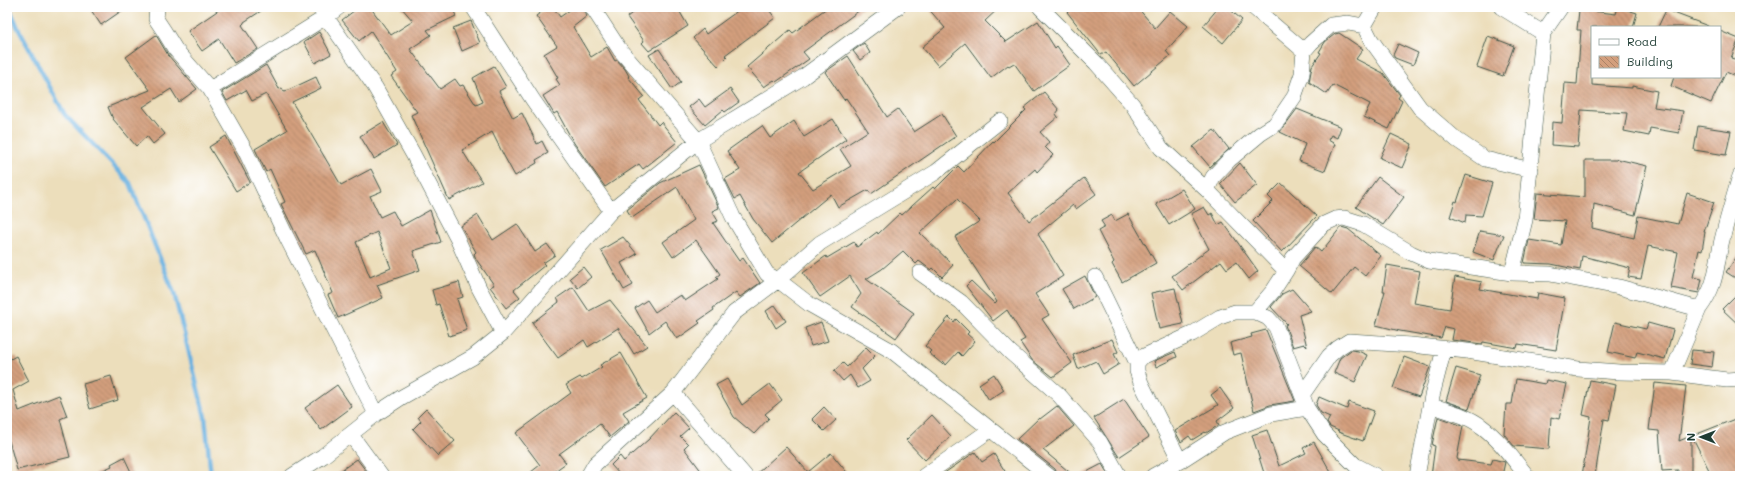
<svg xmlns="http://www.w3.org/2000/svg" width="1747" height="483" viewBox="0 0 1747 483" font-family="Mali,sans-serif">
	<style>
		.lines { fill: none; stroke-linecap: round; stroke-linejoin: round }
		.stream { stroke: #69b1e0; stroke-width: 4.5 }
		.building { fill: url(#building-back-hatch); fill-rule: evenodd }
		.street-casing { stroke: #3e5548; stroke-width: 16 }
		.street { stroke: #fff; stroke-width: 15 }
	</style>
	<defs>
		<pattern id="building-back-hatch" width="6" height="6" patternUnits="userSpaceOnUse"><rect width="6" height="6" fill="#d39f7d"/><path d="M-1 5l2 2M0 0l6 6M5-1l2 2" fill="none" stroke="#ab8367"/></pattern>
	</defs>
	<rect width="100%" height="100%" fill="#fff"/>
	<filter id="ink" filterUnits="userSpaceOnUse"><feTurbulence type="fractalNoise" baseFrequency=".025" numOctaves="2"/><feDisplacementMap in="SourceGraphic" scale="8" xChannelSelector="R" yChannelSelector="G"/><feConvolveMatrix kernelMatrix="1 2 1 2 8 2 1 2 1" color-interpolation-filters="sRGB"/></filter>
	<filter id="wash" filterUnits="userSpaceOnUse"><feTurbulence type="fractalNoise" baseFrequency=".012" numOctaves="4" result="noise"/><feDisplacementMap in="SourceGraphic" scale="16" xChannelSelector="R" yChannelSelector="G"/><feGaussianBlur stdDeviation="0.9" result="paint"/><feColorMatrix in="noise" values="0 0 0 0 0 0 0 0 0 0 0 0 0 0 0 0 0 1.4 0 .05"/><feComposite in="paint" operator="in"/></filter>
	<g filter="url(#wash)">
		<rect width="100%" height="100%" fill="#ecdebb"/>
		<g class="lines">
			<path class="stream" d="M9,7L18,28L65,115L130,183L174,293L205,417L211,476"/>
		</g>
		<g id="blocks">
			<path class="building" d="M89,7H127L101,25Z
				M223,7H267L244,22V23L242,25L258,49L234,63L219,39L202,51L188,31Z
				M359,7H370L391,35L413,21L401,7H452L456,16L427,30L431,35L410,49L440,89L455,79L460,86L463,85L476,105L483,102L473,78L494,66L506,87L499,91L513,118L522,113L537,144L542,141L548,153L536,160L537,163L515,176L504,156L492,132L462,150L482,182L449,200L411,115L417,112L391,76L397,72L371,31L359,41L342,20Z
				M548,7H553L560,17L574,7H582L587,16L573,27L591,57L607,47L615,61L617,60L625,69L629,76L628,77L644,96L639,100L658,125L661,122L677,142L643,169L639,164L605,187L574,143L557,112L554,114L543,96L560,85L556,79L558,78L544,54L557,46L536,16Z
				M640,7H677L688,26L649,51L642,43L644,41L627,17Z
				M743,7H767L775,18L725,55L727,57L718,66L693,38L703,29L706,34Z
				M828,7H864L803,52L809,59L776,82L774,80L764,87L747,67L790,30L793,33Z
				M927,7H1000L985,21L1006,42L1038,21L1055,48L1057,46L1070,65L1034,91L1014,63L1009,66L1008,65L991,78L965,43L938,66L922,47L945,28Z
				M1073,7H1137L1155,28L1170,11L1188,26L1166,51L1170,56L1134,86L1106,52L1101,55L1067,12Z
				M1219,7H1227L1242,20L1223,43L1203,26Z
				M1583,7H1592V11L1616,14L1618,7L1637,13L1633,27H1592V85L1632,88V86L1657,91L1654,107L1683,111L1679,133L1650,128L1649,136L1624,131L1627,113L1581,110L1578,147L1551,145L1552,122L1562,123L1565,83L1577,84L1581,30H1577L1579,10H1583Z
				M1666,10L1708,26V27H1658Z
				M471,21L480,43L462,51L453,28Z
				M1720,31L1739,39L1731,58L1740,61V78L1726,72L1711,103L1671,86L1674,77H1720Z
				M319,32L331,54L315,63L304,42Z
				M1339,33L1363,49L1356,59L1383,73L1400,95L1398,98L1402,101L1389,129L1364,117L1370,104L1333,85L1327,94L1309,82L1312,66L1321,53L1319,52L1325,42L1335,34Z
				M156,35L168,55L197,89L179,102L171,89L143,107L165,134L153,144L147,136L136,146L113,119L108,107L150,90L126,57Z
				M1488,36L1514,46L1503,76L1477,67Z
				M864,43L870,53L860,60L853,51Z
				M1398,44L1418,53L1413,65L1395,58L1393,55Z
				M659,49L681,82L672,89L649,55Z
				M848,56L887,117L898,109L914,132L942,114L956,136L871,194L868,190L838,207L831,194L772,243L753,219L740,196L735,199L725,179L740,170L727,151L762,126L770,138L794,121L804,137L833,119L846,139L799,172L813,189L851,166L840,149L868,131L846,98L844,100L825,72Z
				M266,65L279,89L282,88L284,92L316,77L321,88L292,102L341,185L371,169L382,191L370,196L380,217L393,211L401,226L430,210L441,242L413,251L420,270L377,285L383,298L338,318L328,295L333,293L315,250L306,254L281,204L285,202L270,169L266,172L255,149L287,130L266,94L252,101L246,90L227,101L222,92ZM377,232L391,268L370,277L356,242Z
				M730,89L739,102L725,112L723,110L705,125L689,107L699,99L705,107Z
				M1044,92L1059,110L1056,114L1058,117L1040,132L1049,142L1045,147L1053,155L1037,172L1035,169L1008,193L1029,221L1084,178L1096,194L1076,209L1073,205L1038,234L1063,276L1035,294L1049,315L1042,319L1072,363L1053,377L1032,360L1020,342L1025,339L1007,310L993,321L966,286L971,281L995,304L997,302L955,237L980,221L957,199L920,233L953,265L942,277L933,268L931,270L919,261L916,264L903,251L882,269L866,279L914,313L896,338L852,307L861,294L850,276L820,297L803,273L826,256L827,258L854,242L857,247L877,232L878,234L900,213L902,215L933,187L935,189L958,166L964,172L993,141L994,142L1026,110L1024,108Z
				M1297,109L1341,127L1337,138L1331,135L1328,140L1335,144L1325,171L1299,161L1305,144L1280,132Z
				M383,122L397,145L374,159L360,136Z
				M1698,126L1731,131L1726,155L1694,150Z
				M1214,130L1229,149L1210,167L1193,147Z
				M1391,134L1412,144L1402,168L1380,158Z
				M226,136L250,182L236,191L209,147Z
				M1617,159L1647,166L1635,215L1594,204L1592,228L1634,238L1638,216L1678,224L1687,193L1714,202L1704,232H1705L1702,251L1699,250L1693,277L1702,279L1699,293L1671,288L1678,252L1648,246L1641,279L1628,277L1630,268L1582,256L1580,270L1551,264L1524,263L1529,240L1561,245L1565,221L1534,219L1537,193L1585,197V160H1616Z
				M1240,163L1257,185L1235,202L1220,184Z
				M699,165L719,208L712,211L718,221L713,223L739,261L743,258L760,283L740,297L736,292L713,308L714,310L698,321L700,323L677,339L665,321L649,333L635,308L647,300L655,312L680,295L685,301L718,279L716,277L720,274L696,240L673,257L663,242L694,220L677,187L632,218L627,210L660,183Z
				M1466,175L1492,183L1482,216L1466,215L1465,223L1450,217L1455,201L1457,202Z
				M1378,177L1404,197L1383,225L1356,207Z
				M1281,183L1317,216L1282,252L1253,221L1273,201L1268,196Z
				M1182,189L1195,209L1169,225L1156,204Z
				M1204,207L1209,215L1212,213L1218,225L1223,222L1258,271L1249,279L1236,262L1227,269L1221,261L1183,290L1172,276L1209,249L1191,214Z
				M1128,214L1156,263L1122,282L1112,264L1114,262L1098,231L1105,227L1101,221L1112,215L1115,221Z
				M478,215L493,240L517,224L535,252L547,244L555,255L543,263L545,265L514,290L520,297L506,308L490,287L494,285L476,259L474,254L476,252L461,226Z
				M1341,227L1348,229L1381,256L1365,276L1354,267L1332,294L1299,266L1315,247L1321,252Z
				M1480,231L1504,235L1494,260L1473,252Z
				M623,237L637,254L621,263L633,285L624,290L601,250Z
				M1740,252V281L1726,272Z
				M1387,265L1420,271L1414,303L1450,309L1455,277L1482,282L1480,289L1537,299L1538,293L1565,298L1556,350L1518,344L1517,348L1483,342L1482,344L1452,340L1454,329L1445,327L1441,338L1400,331L1376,325L1385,291H1383Z
				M583,267L591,277L578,288L570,278Z
				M1085,276L1095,297L1074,309L1062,289Z
				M459,282L463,297L457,299L467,330L449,336L439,304L436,305L432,290Z
				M573,287L589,311L610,300L647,346L634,354L618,328L588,347L584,340L558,358L532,323L559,302L557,298Z
				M1175,288L1183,324L1159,329L1151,293Z
				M1292,289L1311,311L1299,315L1307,347L1304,344L1293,347L1285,325L1287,324L1271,307L1282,294Z
				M1740,291V326L1722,309Z
				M775,305L786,321L776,328L766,311Z
				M949,317L954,322L956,319L969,332L967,334L975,341L962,356L958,352L946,365L944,362L942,364L929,353L931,351L925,346Z
				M821,322L828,341L811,346L805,328Z
				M1615,322L1646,329L1648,323L1673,330L1665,359L1637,352L1635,358L1608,352Z
				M1266,330L1295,401L1270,405L1254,411L1241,353L1233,355L1230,343L1252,337L1251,334Z
				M1112,339L1118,352L1114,354L1119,364L1103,374L1096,361L1078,369L1073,355Z
				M866,347L875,356L862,369L870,381L858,388L850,375L843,381L834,371L843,363L847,367Z
				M1351,350L1358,351L1367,355L1355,382L1334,373L1340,358Z
				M1692,350L1714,352L1712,367L1690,364Z
				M1175,352L1177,357L1156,367L1154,361Z
				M621,353L647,398L623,412L629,421L610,437L600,424L559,454L566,463L548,476H526L540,465L516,433L571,393L566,385L580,377L582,379L602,367L600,365Z
				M16,356L29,381L13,390L19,411L59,395L67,416L60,419L70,457L17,470L9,441L7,442V361Z
				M1404,357L1430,367L1419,397L1393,388Z
				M1456,368L1480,375L1469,409L1446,401Z
				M994,374L1004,390L989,400L979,384Z
				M111,376L118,400L90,409L83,384Z
				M727,379L742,405L770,384L782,400L765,414L769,418L754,434L734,417L716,385Z
				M1516,379L1545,384L1546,380L1567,384L1559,419L1551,417L1549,449L1514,446L1504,434L1506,404H1512Z
				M1590,380L1616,385L1609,420L1604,419L1595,476H1582L1591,417L1583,415Z
				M1655,383L1686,386L1679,441L1691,436V476H1678V470L1662,471L1659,431L1649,430Z
				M337,385L352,407L321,430L305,408Z
				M1220,388L1234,408L1217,421L1219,425L1206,433L1205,432L1192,440L1189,436L1181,442L1175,431L1218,405L1211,395Z
				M1319,397L1347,409L1349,402L1374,411L1363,441L1338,432L1339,431L1330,427L1327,423L1330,417L1321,413L1316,405Z
				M1124,399L1149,437L1119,457L1094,418Z
				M1057,406L1074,426L1043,450L1074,476H1058L1055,469L1017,439L1039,418L1040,419Z
				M824,407L836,420L824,431L812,419Z
				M426,409L455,441L438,456L413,429L421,421L418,417Z
				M674,412L689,428L680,436L688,444L684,448L705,476H621L611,465L620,456L624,461L649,439Z
				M932,415L951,436L925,460L906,440Z
				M1438,417L1463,426L1457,458L1458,460L1491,464L1493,459L1505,462L1502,476H1431L1435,446L1432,445Z
				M1740,417V476H1712L1692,436Z
				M1267,430L1279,466L1306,453L1303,448L1314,442L1333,476H1259L1264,473L1252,435Z
				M786,447L808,472L831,453L850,476H754Z
				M975,452L982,462L994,454L1008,476H940Z
				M124,457L133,476H90L112,466L111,464Z
				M357,459L370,476H333Z
				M1102,464L1109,476H1079Z"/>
		</g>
	</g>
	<g filter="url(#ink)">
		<use href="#blocks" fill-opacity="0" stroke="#3e5548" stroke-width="1"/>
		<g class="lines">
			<defs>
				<path id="street" d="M157,7L156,19L164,31L175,49L210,89L245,150L287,238L376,414
					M319,7L375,87L413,154L457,238L479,288L503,333
					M473,7L533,100L611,211
					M592,7L620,50L698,141L733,217L767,274L778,280L809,304L892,351L1049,476
					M1040,7L1096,63L1132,104L1161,148L1207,190L1286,271L1293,258L1324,224L1335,219L1344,218L1363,224L1411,253L1429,261L1512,273L1550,274L1619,287L1699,309C1719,282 1715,266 1723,236C1728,216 1734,196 1740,176
					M1253,7L1304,51
					M1501,7L1543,33
					M1364,26L1371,40L1420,108L1457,140L1485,159L1531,170
					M1364,26L1375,7
					M210,89L326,17L339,7
					M1207,190L1213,177L1229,160L1260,134L1274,125L1279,119L1294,97L1302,74L1304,51L1311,43L1331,25L1348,23L1364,26
					M920,273L961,302L1010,352L1059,395L1100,442L1119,476
					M1512,273L1525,220L1543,33L1561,7
					M1095,277L1137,363
					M1255,312L1273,291L1286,271
					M1672,373L1699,309
					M673,393L745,476
					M1430,405C1447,411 1467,415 1481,426C1499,439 1513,459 1527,476
					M1307,408L1302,395L1329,356L1338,348L1349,341L1411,345L1467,351L1578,369L1619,372L1672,373L1727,380L1740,379
					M351,435L381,476
					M1180,461L1141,383L1137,371V363L1142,357L1192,334L1220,317L1235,312H1255L1268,318L1276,327L1302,395
					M292,476L323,456L376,414L402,397L473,357L503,333L611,211L698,141L803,77L898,7
					M588,476L595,464L673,393L734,313L778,280L820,243L936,172L1000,121
					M924,476L990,430
					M1153,476L1180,461L1225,432L1271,414L1307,408L1324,434L1355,465L1376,476
					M1417,476L1432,396L1444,349"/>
			</defs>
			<use href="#street" class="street-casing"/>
			<use href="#street" class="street"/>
		</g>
	</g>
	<rect width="1747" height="483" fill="none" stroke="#fff" stroke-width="24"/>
	<rect x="1591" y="26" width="130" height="52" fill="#ffffff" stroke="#a5b1ae"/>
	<rect x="1599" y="39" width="20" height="6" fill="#ffffff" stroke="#a5b1ae"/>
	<text x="1627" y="46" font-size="12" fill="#1f3d34">Road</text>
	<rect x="1599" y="56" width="20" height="12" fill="url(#building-back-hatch)" stroke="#a5b1ae"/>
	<text x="1627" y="66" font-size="12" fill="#1f3d34">Building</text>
	<g transform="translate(1701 437) rotate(270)" stroke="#ffffff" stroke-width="3" paint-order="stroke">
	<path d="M0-3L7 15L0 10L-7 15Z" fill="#1f3d34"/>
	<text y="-6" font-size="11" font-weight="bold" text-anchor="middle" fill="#1f3d34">N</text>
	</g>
</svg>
